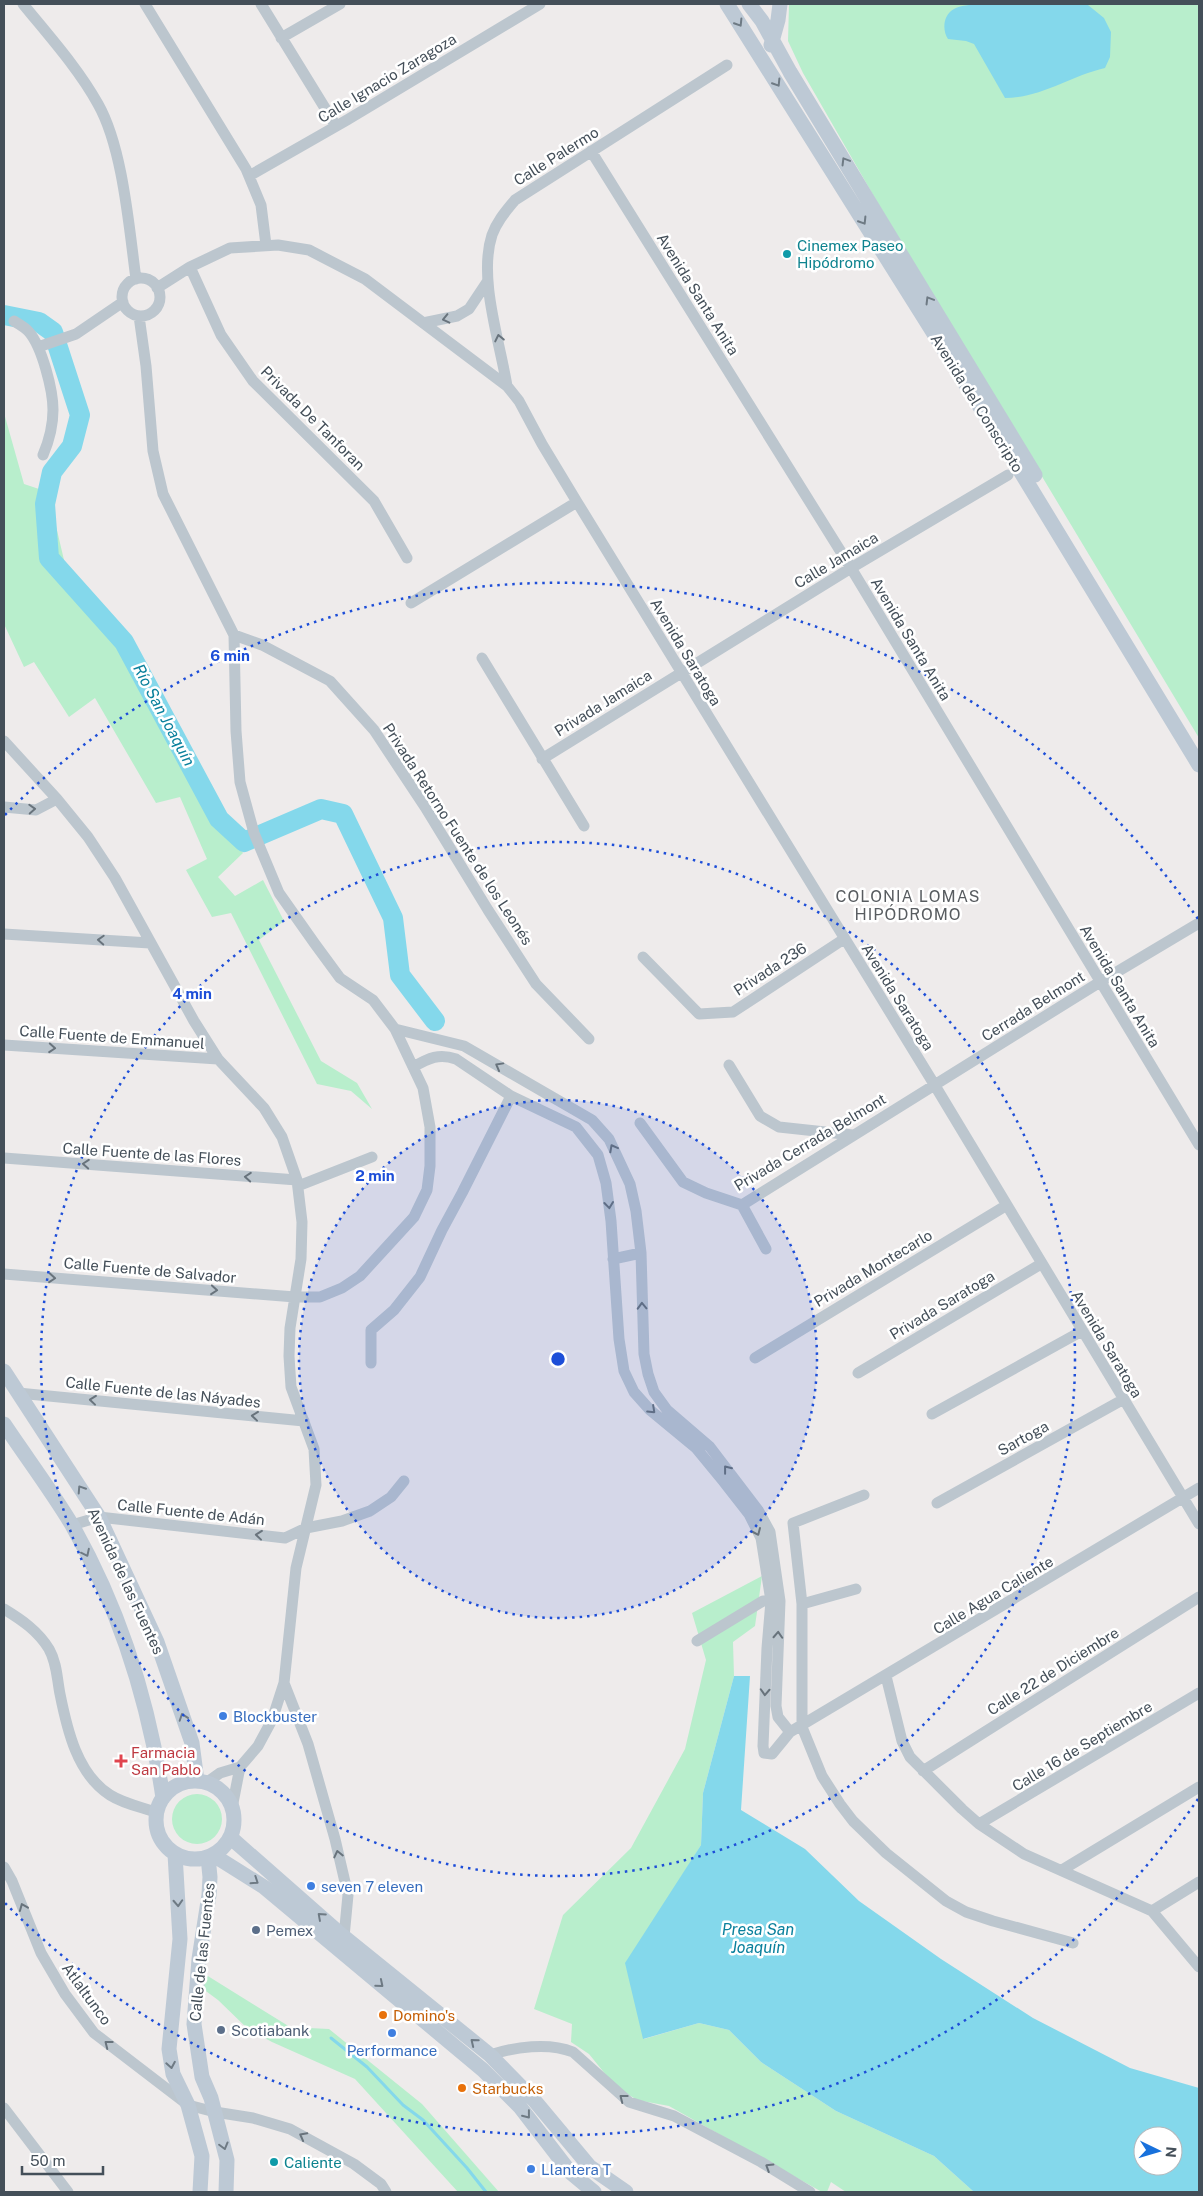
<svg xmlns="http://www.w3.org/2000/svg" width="1203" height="2196" viewBox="0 0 1203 2196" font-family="'Public Sans',sans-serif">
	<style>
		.green { fill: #b8eecc }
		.water { fill: #84d8eb; fill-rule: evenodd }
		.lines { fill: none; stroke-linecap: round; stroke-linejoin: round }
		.stream { stroke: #84d8eb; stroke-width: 3 }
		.river { stroke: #84d8eb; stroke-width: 20 }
		.street { stroke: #bcc6ce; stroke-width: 11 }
		.secondary { stroke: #bdc9d5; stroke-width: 15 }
		.oneway { stroke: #6e7a84 }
		.oneway2 { stroke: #68737c }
		.ring { fill: none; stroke: #1d4ed8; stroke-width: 2.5; stroke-dasharray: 2.5 5 }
		.culture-dot { fill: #0f9aa8; stroke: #fff; stroke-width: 2 }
		.shop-dot { fill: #3f7fe0; stroke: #fff; stroke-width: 2 }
		.health-dot { fill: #e0444e; stroke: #fff; stroke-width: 2 }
		.service-dot { fill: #5c6f8a; stroke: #fff; stroke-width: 2 }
		.food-dot { fill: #e8710a; stroke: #fff; stroke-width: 2 }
		.labels { text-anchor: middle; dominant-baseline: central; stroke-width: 5; stroke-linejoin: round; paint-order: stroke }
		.street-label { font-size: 15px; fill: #444f59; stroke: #fff }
		.culture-label { font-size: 15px; fill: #0d838f; stroke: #fff; text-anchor: start }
		.shop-label { font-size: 15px; fill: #366cbe; stroke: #fff; text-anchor: start }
		.health-label { font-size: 15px; fill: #be3a42; stroke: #fff; text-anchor: start }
		.service-label { font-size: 15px; fill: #4e5e75; stroke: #fff; text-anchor: start }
		.food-label { font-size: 15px; fill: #c56008; stroke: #fff; text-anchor: start }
		.water-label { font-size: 16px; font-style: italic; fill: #0b819d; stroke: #fff }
		.neighbourhood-label { font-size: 16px; letter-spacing: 1px; fill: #585c60; stroke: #fff }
		.centre { fill: #1d4ed8; stroke: #fff; stroke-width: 2.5 }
		.ring-label { font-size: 15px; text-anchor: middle; font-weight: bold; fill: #1d4ed8; stroke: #fff; stroke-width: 5; stroke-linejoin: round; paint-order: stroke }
	</style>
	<rect width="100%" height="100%" fill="#eeebeb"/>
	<path class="green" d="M789,4H1199V738L876,200L803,73L788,41Z
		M4,413L24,484L48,492L68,577L127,641L200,789L243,853L218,877L235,896L263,880L284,921L259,940L321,1061L357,1083L372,1109L351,1091L317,1084L231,913L212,917L186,870L207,859L180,797L156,803L95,698L69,717L34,662L24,667L4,624Z
		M762,1576L755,1626L733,1642L734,1676L703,1793L701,1845L677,1884L644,2039L699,2023L729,2030L761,2062L836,2111L934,2156L974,2192H846L831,2182L827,2192H822L669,2106L637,2100L615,2086L589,2054L571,2042L572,2024L534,2009L563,1915L631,1848L685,1749L706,1660L692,1613Z
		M172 1819a25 25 0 1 1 50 0a25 25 0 1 1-50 0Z
		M203,1973L290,2027L329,2029L422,2104L499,2192H458L355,2079L272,2042L248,2029L218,2000L199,1986Z"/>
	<path class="water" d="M979,4L1088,5L1104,18L1111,32L1110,57L1105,68C1070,76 1041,98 1005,98L974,44L966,41L948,39C942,30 943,15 954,9C960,5 971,5 979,4Z
		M734,1676H750L741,1810L805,1849L859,1901L941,1959L1033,2018L1130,2068L1199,2088V2192H974L934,2156L836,2111L761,2062L729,2030L699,2023L643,2039L625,1963L701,1845L703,1793ZM1143,2136H1173V2166H1143Z"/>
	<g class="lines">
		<path class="stream" d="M331,2038L367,2067L403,2105L423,2120L467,2168L486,2192"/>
		<path class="river" d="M4,315L39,322L53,332L80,415L72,446L52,472L45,504L49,558L124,642L219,819L244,842L321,809L343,814L393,918L400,975L435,1021"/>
		<path class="street" d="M23,4C49,36 78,68 98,104C123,148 129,228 136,279
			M145,4L246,169L261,205L266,245
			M261,4L336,126
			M281,38L340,4
			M591,151L851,568L1199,1145
			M249,176L347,120L540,4
			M190,267L221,335L253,381L374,501L407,558
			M122 297a19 19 0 1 1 38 0a19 19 0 1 1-38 0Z
			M157,288L190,267L230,248L278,245L309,250L365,279L507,386L519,401L542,444L577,502L934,1084L1199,1524
			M14,321C19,324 26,328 29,332C42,347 53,390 53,410C53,425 49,441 43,455
			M423,323L457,316L469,309L487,282
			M38,347L76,334L123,302
			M507,386C500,342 478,278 492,235C497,221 506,211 515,200L727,65
			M411,603L577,502
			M234,635L262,645L330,681L374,730L425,807L488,910L536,984L589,1039
			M482,658L584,826
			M4,741L57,799L88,837L115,878L194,1021L218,1059L264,1108L282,1137L297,1180L302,1222L301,1259L290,1328L289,1356L291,1387L314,1449L316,1485L296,1568L284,1683L272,1720L258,1746L240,1767L232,1808
			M542,759L851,568L1008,475
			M4,807L36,810L57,799
			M4,934L150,943
			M643,957L699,1014L733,1012L844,939
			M395,1029L464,1046L592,1120L609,1139L630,1184L636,1211L641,1253L644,1354L648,1374L654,1392L667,1410L710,1447L758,1510L770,1532L780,1601L776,1706L778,1717L790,1732
			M4,1045L218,1059
			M729,1065L760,1116L779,1127L853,1135
			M413,1067C429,1058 439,1053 456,1059L511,1096L576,1127L598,1155L606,1183L611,1221L619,1339L624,1371L634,1392L650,1410L696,1448L724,1482L749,1514L761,1538L771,1601L767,1648L763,1746L764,1753L772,1754L790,1732L1199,1488
			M640,1123L683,1182L706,1193L742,1205
			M4,1158L297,1180
			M298,1186L372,1157
			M742,1205L1100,982L1199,923
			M742,1205L766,1249
			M613,1259L641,1253
			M4,1274L295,1297H320L342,1288L360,1276L414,1217L427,1190L430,1166V1127L423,1088L395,1029L373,1000L340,978L315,944L279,893L254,833L240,782L236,731L234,635L163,494L153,451L146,366L139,316
			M755,1358L1007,1205
			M371,1363V1330L394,1310L420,1277L442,1230L462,1193L511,1096
			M858,1373L1041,1264
			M18,1393L304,1421
			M932,1414L1082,1331
			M864,1495L793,1523L802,1604V1727L822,1776L840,1804L853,1821L886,1853L946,1901L966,1912L993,1921L1073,1943
			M937,1503L1124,1399
			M72,1525L99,1517L285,1538L306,1528L342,1521L370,1511L391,1497L404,1481
			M802,1604L856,1589
			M4,1609C22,1620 38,1631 49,1649C57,1663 57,1679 60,1694C67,1729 77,1774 110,1795C124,1804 141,1807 156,1812
			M697,1641L763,1601H779
			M886,1676L902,1741L910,1757L962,1809L979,1824L1024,1854L1152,1911L1199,1967
			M284,1683L308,1744L335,1839L348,1895L344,1937
			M923,1771L1199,1597
			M206,1783L220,1773L240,1767
			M979,1824L1199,1693
			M4,1867L12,1881L41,1953L65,1994L94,2033L188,2105L215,2112L253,2118L290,2129L354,2164L381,2184L386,2192
			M1062,1870L1199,1787
			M1152,1911L1199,1882
			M490,2055C515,2047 548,2042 573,2052L629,2102L674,2116L761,2162L810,2192
			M4,2108L68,2192"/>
		<path class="secondary" d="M727,4L1019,469L1199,765
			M749,4L762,21L790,72L1035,475
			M771,45L778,20L780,4
			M4,1371L99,1517L157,1642L192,1743L197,1781
			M4,1424C26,1457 51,1490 72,1525C119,1608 149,1703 163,1798
			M156 1820a39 39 0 1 1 78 0a39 39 0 1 1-78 0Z
			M230,1837L338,1932L490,2055L534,2100L590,2167L626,2192
			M175,1854L180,1939L169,2049L173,2074L188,2105L202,2156L200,2192
			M213,1855L264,1887L483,2070L520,2107L570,2172L594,2192
			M208,1857L210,1877L209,1895L199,1959L194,2024L202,2077L211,2098L227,2160L226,2192"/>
	</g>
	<defs><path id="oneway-chevron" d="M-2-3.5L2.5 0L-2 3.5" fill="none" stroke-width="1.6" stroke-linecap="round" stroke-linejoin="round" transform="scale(1.25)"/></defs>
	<g class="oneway">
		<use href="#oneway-chevron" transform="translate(739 23) rotate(58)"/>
		<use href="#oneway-chevron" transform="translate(777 83) rotate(58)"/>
		<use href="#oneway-chevron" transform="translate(845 161) rotate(-121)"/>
		<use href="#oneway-chevron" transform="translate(863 221) rotate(58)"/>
		<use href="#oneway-chevron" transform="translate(929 300) rotate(-121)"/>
		<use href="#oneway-chevron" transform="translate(81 1489) rotate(-123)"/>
		<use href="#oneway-chevron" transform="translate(86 1553) rotate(64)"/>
		<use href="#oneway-chevron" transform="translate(183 1717) rotate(-109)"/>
		<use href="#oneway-chevron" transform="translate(255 1881) rotate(34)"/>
		<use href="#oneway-chevron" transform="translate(178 1903) rotate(87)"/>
		<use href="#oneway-chevron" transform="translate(321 1916) rotate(-138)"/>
		<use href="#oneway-chevron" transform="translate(380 1984) rotate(40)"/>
		<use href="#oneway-chevron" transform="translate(474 2042) rotate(-141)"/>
		<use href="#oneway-chevron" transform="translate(171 2065) rotate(80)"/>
		<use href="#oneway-chevron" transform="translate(527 2115) rotate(52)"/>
		<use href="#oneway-chevron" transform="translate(224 2146) rotate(75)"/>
	</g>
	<g class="oneway2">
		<use href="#oneway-chevron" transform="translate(446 319) rotate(167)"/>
		<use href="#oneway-chevron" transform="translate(499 338) rotate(-102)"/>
		<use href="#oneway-chevron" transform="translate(32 809) rotate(-3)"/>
		<use href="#oneway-chevron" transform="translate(101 940) rotate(-177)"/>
		<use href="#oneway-chevron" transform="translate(52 1048) rotate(4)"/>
		<use href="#oneway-chevron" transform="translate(499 1066) rotate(-151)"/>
		<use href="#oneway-chevron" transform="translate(613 1148) rotate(-118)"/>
		<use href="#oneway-chevron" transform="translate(86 1164) rotate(-176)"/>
		<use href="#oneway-chevron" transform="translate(248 1177) rotate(-176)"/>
		<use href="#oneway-chevron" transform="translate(609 1205) rotate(83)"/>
		<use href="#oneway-chevron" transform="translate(52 1278) rotate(5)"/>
		<use href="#oneway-chevron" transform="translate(214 1290) rotate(5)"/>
		<use href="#oneway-chevron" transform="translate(642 1306) rotate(-92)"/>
		<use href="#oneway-chevron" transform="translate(93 1400) rotate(-174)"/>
		<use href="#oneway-chevron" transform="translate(652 1410) rotate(43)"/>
		<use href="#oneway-chevron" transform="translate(255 1416) rotate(-174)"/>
		<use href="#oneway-chevron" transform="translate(727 1469) rotate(-128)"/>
		<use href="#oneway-chevron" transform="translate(757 1532) rotate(66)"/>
		<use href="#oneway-chevron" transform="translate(259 1535) rotate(-174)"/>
		<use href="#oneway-chevron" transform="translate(778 1635) rotate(-87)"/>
		<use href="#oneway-chevron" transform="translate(765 1692) rotate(93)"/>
		<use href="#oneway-chevron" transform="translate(338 1854) rotate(-103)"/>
		<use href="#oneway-chevron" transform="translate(23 1907) rotate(-112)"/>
		<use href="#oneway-chevron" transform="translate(108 2044) rotate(-142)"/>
		<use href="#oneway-chevron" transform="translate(623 2098) rotate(-142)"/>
		<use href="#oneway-chevron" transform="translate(303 2136) rotate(-152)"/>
		<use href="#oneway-chevron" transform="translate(769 2167) rotate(-148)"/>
	</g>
	<circle cx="558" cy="1359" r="259" fill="#1d4ed8" fill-opacity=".12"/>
	<g class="ring">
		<circle cx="558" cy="1359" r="259"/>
		<circle cx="558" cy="1359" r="517"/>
		<path d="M1198 1799A776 776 0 0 1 5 1903M5 815A776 776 0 0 1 1198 919"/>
	</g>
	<g class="culture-dot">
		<circle cx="787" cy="254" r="5"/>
		<circle cx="274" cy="2162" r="5"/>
	</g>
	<g class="shop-dot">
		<circle cx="223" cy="1716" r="5"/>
		<circle cx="311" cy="1886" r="5"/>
		<circle cx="392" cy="2033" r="5"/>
		<circle cx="531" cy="2169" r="5"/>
	</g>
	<path class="health-dot" d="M118.5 1753.5h5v5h5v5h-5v5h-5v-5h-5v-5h5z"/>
	<g class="service-dot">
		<circle cx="256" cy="1930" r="5"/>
		<circle cx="221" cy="2030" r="5"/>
	</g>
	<g class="food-dot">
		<circle cx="383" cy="2015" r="5"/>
		<circle cx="462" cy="2088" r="5"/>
	</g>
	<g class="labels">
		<g class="street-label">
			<text transform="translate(387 78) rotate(-31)">Calle Ignacio Zaragoza</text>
			<text transform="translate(556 156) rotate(-32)">Calle Palermo</text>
			<text transform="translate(698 294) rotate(58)">Avenida Santa Anita</text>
			<text transform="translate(977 403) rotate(58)">Avenida del Conscripto</text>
			<text transform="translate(313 418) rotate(45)">Privada De Tanforan</text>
			<text transform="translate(836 560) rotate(-31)">Calle Jamaica</text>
			<text transform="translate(911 639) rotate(59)">Avenida Santa Anita</text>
			<text transform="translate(686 652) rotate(59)">Avenida Saratoga</text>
			<text transform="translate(603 703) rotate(-32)">Privada Jamaica</text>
			<text transform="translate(458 834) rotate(57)">Privada Retorno Fuente de los Leonés</text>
			<text transform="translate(770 969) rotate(-33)">Privada 236</text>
			<text transform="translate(1120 986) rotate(59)">Avenida Santa Anita</text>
			<text transform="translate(898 997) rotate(58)">Avenida Saratoga</text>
			<text transform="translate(1033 1006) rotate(-32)">Cerrada Belmont</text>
			<text transform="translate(112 1037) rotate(4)">Calle Fuente de Emmanuel</text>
			<text transform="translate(810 1142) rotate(-31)">Privada Cerrada Belmont</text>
			<text transform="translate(152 1154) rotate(4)">Calle Fuente de las Flores</text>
			<text transform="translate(873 1268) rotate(-31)">Privada Montecarlo</text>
			<text transform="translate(150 1270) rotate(5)">Calle Fuente de Salvador</text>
			<text transform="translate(942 1305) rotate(-31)">Privada Saratoga</text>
			<text transform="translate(1107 1344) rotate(59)">Avenida Saratoga</text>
			<text transform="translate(163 1392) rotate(6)">Calle Fuente de las Náyades</text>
			<text transform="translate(1023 1438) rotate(-29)">Sartoga</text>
			<text transform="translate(191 1512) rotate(6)">Calle Fuente de Adán</text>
			<text transform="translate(126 1581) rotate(65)">Avenida de las Fuentes</text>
			<text transform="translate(993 1595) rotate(-31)">Calle Agua Caliente</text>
			<text transform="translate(1053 1671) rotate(-32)">Calle 22 de Diciembre</text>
			<text transform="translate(1082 1746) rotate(-31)">Calle 16 de Septiembre</text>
			<text transform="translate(202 1952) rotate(-84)">Calle de las Fuentes</text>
			<text transform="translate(87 1994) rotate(54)">Atlaltunco</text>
		</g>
		<g class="culture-label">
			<text x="797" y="245">Cinemex Paseo<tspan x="797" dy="17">Hipódromo</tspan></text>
			<text x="284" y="2162">Caliente</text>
		</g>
		<g class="shop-label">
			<text x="233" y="1716">Blockbuster</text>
			<text x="321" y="1886">seven 7 eleven</text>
			<text x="392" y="2050" text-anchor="middle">Performance</text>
			<text x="541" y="2169">Llantera T</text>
		</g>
		<g class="health-label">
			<text x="131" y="1752">Farmacia<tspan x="131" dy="17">San Pablo</tspan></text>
		</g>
		<g class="service-label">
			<text x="266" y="1930">Pemex</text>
			<text x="231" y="2030">Scotiabank</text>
		</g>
		<g class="food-label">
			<text x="393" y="2015">Domino's</text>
			<text x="472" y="2088">Starbucks</text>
		</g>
		<g class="water-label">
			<text transform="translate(164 715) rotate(62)">Río San Joaquín</text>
			<text x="758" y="1929">Presa San<tspan x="758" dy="18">Joaquín</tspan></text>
		</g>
		<g class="neighbourhood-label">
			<text x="908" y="896">COLONIA LOMAS<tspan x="908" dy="18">HIPÓDROMO</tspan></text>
		</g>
	</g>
	<circle cx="558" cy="1359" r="8" class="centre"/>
	<g class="ring-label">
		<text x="230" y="661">6 min</text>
		<text x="192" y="999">4 min</text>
		<text x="375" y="1181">2 min</text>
	</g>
	<rect width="1203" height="2196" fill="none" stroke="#444f59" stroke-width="10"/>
	<g transform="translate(1158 2151) rotate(95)"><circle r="24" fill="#ffffff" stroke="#b4b9bd"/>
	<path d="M0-4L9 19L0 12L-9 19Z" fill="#1871dc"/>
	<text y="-8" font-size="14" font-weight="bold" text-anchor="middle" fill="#444f59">N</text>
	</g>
	<path d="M22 2166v8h81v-8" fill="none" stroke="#444f59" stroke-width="2.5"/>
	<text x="30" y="2166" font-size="15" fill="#444f59" stroke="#ffffff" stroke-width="4" paint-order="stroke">50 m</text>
</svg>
